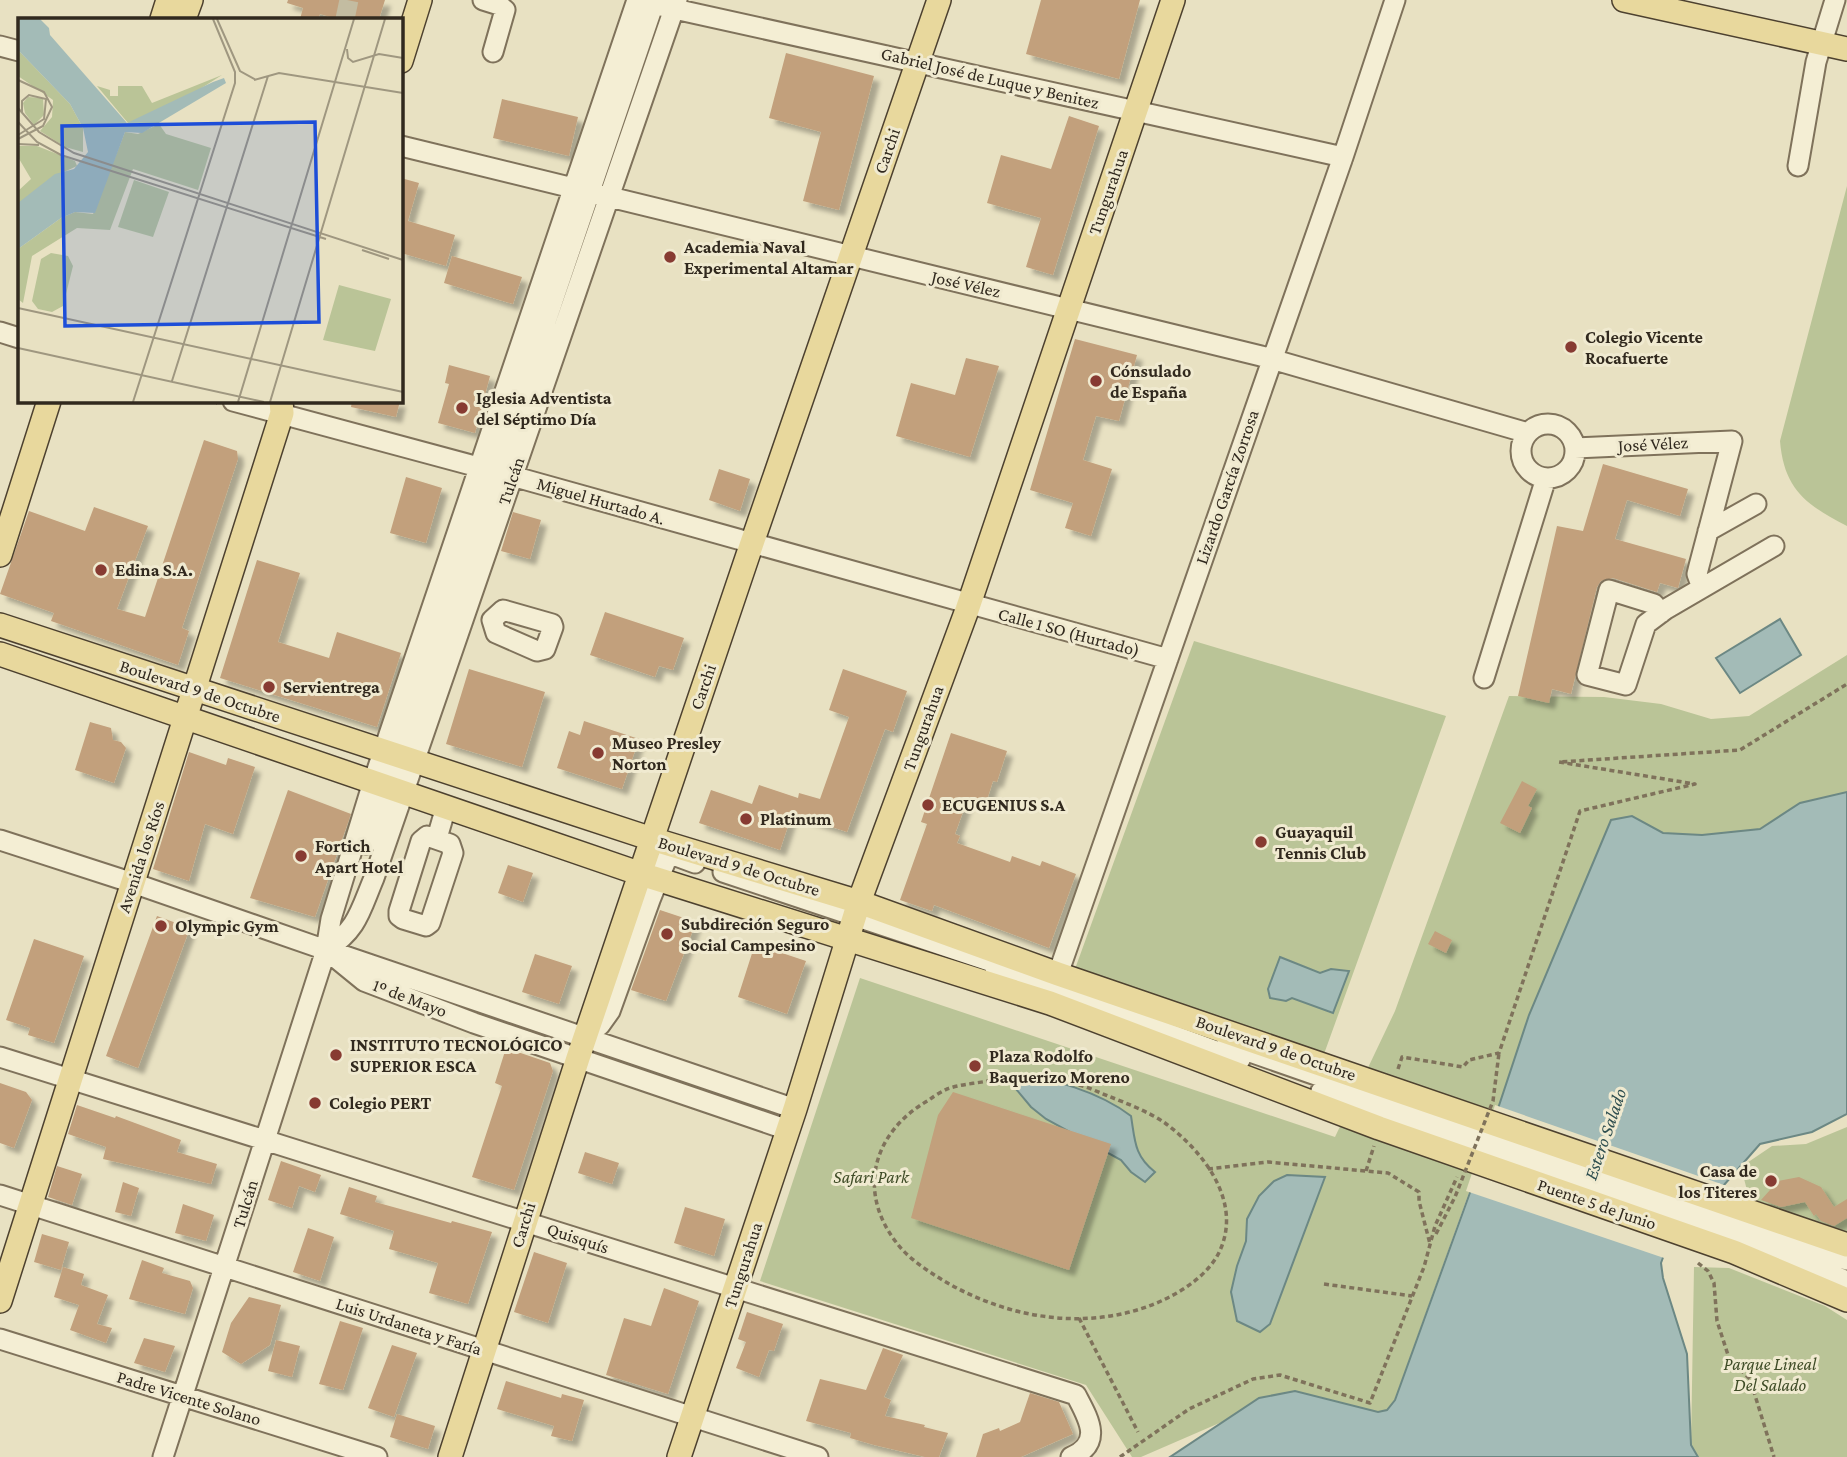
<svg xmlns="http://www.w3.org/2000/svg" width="1847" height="1457" viewBox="0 0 1847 1457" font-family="'Crimson Pro',serif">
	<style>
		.green { fill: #bac497 }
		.water { fill: #a3bbb7; stroke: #6c8884; stroke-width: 2 }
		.pier { fill: #e8e1c2 }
		.building { fill: #c2a07c; filter: url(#shadow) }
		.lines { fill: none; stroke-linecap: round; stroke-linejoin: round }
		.minor-tunnel { stroke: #c3bca1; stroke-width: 19; stroke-dasharray: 19 10; stroke-linecap: butt }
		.minor-casing { stroke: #7f725b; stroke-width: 23 }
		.major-casing { stroke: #4d412f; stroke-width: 26 }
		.path { stroke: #7f725b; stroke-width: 3.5; stroke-dasharray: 5 3.5; stroke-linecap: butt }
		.minor { stroke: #f4eed4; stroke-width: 19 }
		.major { stroke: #e8d89d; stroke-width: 23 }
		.path-bridge { stroke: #7f725b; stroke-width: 3.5; stroke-dasharray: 5 3.5; stroke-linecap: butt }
		.poi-dot { fill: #873b32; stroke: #f0ead0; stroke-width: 2.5 }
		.labels { text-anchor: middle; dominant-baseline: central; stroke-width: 6; stroke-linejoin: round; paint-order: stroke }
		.street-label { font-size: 18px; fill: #31291e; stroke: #f0ead0 }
		.poi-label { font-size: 18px; font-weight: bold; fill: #31291e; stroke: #f0ead0; text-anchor: start }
		.park-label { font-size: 18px; font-style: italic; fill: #3e4b26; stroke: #f0ead0 }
		.water-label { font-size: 19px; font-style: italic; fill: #2e4e4f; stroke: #f0ead0 }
		.inset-road { fill: none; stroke: #9f9780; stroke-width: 2 }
		.view { fill: #1d4ed8; fill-opacity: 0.15; stroke: #1d4ed8; stroke-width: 3.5 }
		.inset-edge { fill: none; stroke: #31291e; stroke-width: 3.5 }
	</style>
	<defs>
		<filter id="shadow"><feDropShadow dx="6" dy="6" stdDeviation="2" flood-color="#0004"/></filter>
	</defs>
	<rect width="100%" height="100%" fill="#e8e1c2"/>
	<path class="green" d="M1847,186V526C1806,505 1784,489 1780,441Z
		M1194,641L1446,716L1324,1054L1075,969Z
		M1847,655V792L1800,803L1760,829L1702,835L1662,833L1632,816L1539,997L1395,1399L1387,1410L1378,1412L1294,1391L1259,1398L1231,1418L1141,1457H1132L1086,1385L760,1281L860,978L1335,1137L1395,1011L1509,696L1604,697L1661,704L1711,719L1749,716Z
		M1847,1127V1239L1750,1202L1741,1167L1772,1146L1806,1144Z
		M1694,1267L1729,1268L1825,1306L1847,1320V1457H1698L1691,1445Z"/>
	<path class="water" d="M1780,619L1801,655L1740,693L1716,658Z
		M1847,792V1114L1812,1132L1760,1144L1665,1252L1661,1263L1663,1278L1687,1354L1691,1445L1698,1457H1170L1259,1398L1295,1391L1378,1412L1387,1410L1395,1400L1472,1187L1529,1015L1611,820L1632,816L1663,833L1702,835L1760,829L1800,803Z
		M1280,957L1320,973L1331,969L1349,971L1333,1013L1292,998L1286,1001L1270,998L1268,989Z
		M1012,1076C1050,1076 1101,1093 1131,1116C1135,1140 1134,1156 1155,1172L1145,1182L1131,1172L1121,1160L1046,1119L1031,1107L1011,1083Z
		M1287,1175L1325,1177L1270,1324L1260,1332L1237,1321L1231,1292L1237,1266L1246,1241L1247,1219L1259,1196L1274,1181Z"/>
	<path class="pier" d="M1495,1105L1727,1186L1667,1259L1466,1191Z"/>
	<path class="building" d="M288,0H385L379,19H337L320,14L318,19H300L303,8L287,3Z
		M1041,0H1140L1119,79L1026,54Z
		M786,53L874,76L839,210L803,201L821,132L769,118Z
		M502,99L578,117L569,156L493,138Z
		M1069,116L1099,126L1053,275L1026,267L1041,218L987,203L1001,155L1051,169Z
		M401,178L419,183L408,221L455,235L446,266L401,253Z
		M452,256L522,277L513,304L444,283Z
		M1075,339L1137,355L1119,421L1096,416L1083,460L1112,469L1091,536L1065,528L1073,503L1030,490Z
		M966,358L999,366L970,457L896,436L911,383L955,395Z
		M449,365L490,376L475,433L438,423L449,384L445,383Z
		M352,401H400L396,417L351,407Z
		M204,440L237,451L238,459L182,628L189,631L178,665L51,621L54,613L0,594L29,511L85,531L94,507L148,526L117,609L145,617Z
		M1603,464L1688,489L1680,516L1627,500L1615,539L1686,559L1678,588L1660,583L1657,592L1613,578L1601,581L1597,587L1571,694L1552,689L1549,703L1518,696L1557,526L1583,531Z
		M719,469L750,479L740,511L709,500Z
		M406,477L442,488L426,543L390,533Z
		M513,512L541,520L530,559L501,551Z
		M257,560L300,573L278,642L329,658L337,632L401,653L377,727L220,678Z
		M605,612L684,638L673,670L659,666L655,677L590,655Z
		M469,669L545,692L522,767L446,744Z
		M843,669L907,691L893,732L885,729L847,832L792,814L780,850L699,823L711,790L752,804L759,785L798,798L799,793L820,799L849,717L829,710Z
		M584,721L639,739L622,789L557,768L569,731L580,735Z
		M90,722L111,728L113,740L121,742L126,748L114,783L75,770Z
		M951,733L1007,751L997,782L993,781L986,803L968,798L955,834L960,836L957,843L1010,862L1012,856L1040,866L1042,861L1076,874L1049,948L934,905L932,911L900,900L927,824L921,822Z
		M189,752L226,765L228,758L255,767L233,834L205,824L189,881L153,869Z
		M1522,781L1537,789L1528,806L1532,808L1520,833L1500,823Z
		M288,790L351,814L315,917L250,898Z
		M508,865L533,873L523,902L498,893Z
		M660,910L696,922L666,1001L631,990Z
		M157,916L190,928L138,1068L106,1056Z
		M1435,931L1452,940L1446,953L1428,944Z
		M34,939L84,956L54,1043L28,1035L30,1028L6,1020Z
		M755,944L806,961L787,1014L738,997Z
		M535,954L572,966L559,1004L522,992Z
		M506,1048L550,1063L553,1071L514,1190L472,1177L502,1086L495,1083Z
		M0,1083L26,1092L32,1100L14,1148L0,1143Z
		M953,1092L1111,1144L1069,1270L911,1218L938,1115Z
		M77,1105L115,1118L116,1116L181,1140L177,1152L217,1164L211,1184L103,1159L106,1147L68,1134Z
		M585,1152L619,1163L612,1184L578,1173Z
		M281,1161L321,1175L315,1192L299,1186L292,1208L268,1200Z
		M57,1166L82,1174L72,1205L48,1197Z
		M1799,1177L1821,1187L1834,1207L1847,1199V1218L1834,1226L1821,1221L1816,1214L1814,1216L1805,1202L1781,1207L1761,1200L1778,1181Z
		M123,1182L139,1188L131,1216L115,1212Z
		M349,1187L377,1196L375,1202L451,1223L452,1221L492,1232L468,1304L429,1293L438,1263L389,1249L394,1231L340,1214Z
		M183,1204L214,1215L206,1241L175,1233Z
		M685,1207L725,1219L714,1256L674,1243Z
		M308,1228L334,1237L320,1281L293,1272Z
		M42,1234L69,1242L61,1270L34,1262Z
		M534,1252L567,1263L548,1323L514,1312Z
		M142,1260L164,1268L162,1273L190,1281L193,1288L185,1314L129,1299Z
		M63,1267L84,1274L81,1285L108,1295L97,1324L112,1328L106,1343L70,1330L79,1305L54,1297Z
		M664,1288L699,1301L668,1394L606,1375L624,1318L651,1326Z
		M249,1297L281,1305L270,1345L241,1364L222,1352L231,1323Z
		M747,1312L783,1324L774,1351L769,1350L759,1377L736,1368L746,1342L738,1339Z
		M340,1321L363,1328L343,1390L319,1384Z
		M144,1338L175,1346L165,1372L134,1363Z
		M276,1340L300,1346L292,1377L268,1371Z
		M392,1345L417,1353L394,1417L368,1408Z
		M883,1348L903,1355L884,1397L891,1400L885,1416L925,1425L924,1427L948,1433L939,1457H925L874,1445L850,1438L851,1433L806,1421L820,1379L866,1390Z
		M506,1381L561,1398L562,1394L584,1400L572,1441L551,1436L554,1426L497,1409Z
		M1030,1393L1059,1402L1073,1434L1021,1457H976L983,1434L999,1428L1000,1431L1020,1422Z
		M397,1414L435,1426L428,1449L390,1437Z"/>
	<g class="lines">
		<path class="minor-tunnel" d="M345,19L349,0"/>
		<defs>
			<path id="minor" d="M483,0L499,5L505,10L493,52
				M661,6L1343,157
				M0,46L19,51
				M401,146L1261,356L1528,433
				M1798,166L1816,62L1835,0
				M0,332L19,338
				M233,401L512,476L1168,659
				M1521 451a27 27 0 1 1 54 0a27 27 0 1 1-54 0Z
				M1575,448L1732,441L1699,566L1697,574L1702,588
				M1708,531L1756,504
				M503,610L552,624L553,627L545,649L537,651L496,633L492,620Z
				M1661,613L1654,604L1609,590L1587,675L1626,685L1646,624L1666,609L1774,546
				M1484,678L1546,478
				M427,836L450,844L453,853L430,923L426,926L403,919L399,916V911L421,841Z
				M437,838L446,807
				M0,840L133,883L326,950L364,981L474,1023L788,1130
				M366,844L388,787L655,0
				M723,872L1013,969
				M650,900L667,858L676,856L695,863
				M326,950C358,929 360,911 374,878L677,0
				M339,954L795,1109
				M995,973L1071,997L1240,1060
				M1058,974L1343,157L1395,0
				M586,1036L600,1025L610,1011L650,900L647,891
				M1227,1044L1847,1260
				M0,1057L1076,1395C1088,1418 1104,1443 1071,1457
				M1321,1091L1481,1150L1799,1260L1847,1281
				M0,1195L818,1457
				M0,1339L377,1457
				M163,1457L326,950L331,919L373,782L637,0"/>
			<path id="major" d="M1624,0L1847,49
				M162,19L168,0
				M184,19L191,0
				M401,61L420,0
				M0,555L49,401
				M0,625L652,839L859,902L1058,974L1847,1245
				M0,654L641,874L1050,1003L1379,1128L1734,1252L1847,1300
				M0,1301L282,413L281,401
				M450,1457L578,1058L752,543L939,0
				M679,1457L795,1109L859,902L967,610L1173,0"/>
		</defs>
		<use href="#minor" class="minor-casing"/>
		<use href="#major" class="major-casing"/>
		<path class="path" d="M208,401L217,403
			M1398,1069L1402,1057L1463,1067L1469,1060L1499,1053L1580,811L1695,784L1559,762L1740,750L1847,684
			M994,1080C1022,1080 1050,1080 1078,1085C1088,1087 1098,1092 1108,1096C1126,1103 1149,1112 1165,1123C1203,1151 1241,1200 1221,1248C1210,1276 1176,1296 1149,1306C1078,1332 999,1316 936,1276C922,1267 906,1256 896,1242C856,1190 874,1131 929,1100C934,1096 941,1092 947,1089C961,1084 979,1083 994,1080Z
			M1208,1169L1268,1162L1388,1173L1419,1192V1201L1430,1244
			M1366,1171L1374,1146
			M1698,1263L1708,1271L1714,1283L1717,1321L1729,1358L1750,1379L1774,1457
			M1324,1284L1412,1296
			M1079,1318L1138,1432
			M1120,1457L1189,1409L1253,1379L1280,1375L1370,1403L1424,1267L1435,1226L1457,1177"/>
		<use href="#minor" class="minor"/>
		<use href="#major" class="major"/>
		<path class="path-bridge" d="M1436,1234L1455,1197L1493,1101L1499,1053"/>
	</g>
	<g class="poi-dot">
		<circle cx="670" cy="257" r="7"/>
		<circle cx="1571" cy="347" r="7"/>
		<circle cx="1096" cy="381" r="7"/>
		<circle cx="462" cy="408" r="7"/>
		<circle cx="101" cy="570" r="7"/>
		<circle cx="269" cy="687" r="7"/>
		<circle cx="598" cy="753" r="7"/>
		<circle cx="928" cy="805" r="7"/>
		<circle cx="746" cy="819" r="7"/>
		<circle cx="1261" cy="842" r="7"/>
		<circle cx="301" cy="856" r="7"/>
		<circle cx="161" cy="926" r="7"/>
		<circle cx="667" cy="934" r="7"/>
		<circle cx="336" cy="1055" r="7"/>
		<circle cx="975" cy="1066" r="7"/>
		<circle cx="315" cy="1103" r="7"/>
		<circle cx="1771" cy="1181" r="7"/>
	</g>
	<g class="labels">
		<g class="street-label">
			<text transform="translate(990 78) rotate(13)">Gabriel José de Luque y Benitez</text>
			<text transform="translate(887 151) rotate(-71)">Carchi</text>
			<text transform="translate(1108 192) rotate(-71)">Tungurahua</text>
			<text transform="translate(966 284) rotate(13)">José Vélez</text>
			<text transform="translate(1653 444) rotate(-3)">José Vélez</text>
			<text transform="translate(511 481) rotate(-71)">Tulcán</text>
			<text transform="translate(1227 487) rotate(-71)">Lizardo García Zorrosa</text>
			<text transform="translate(601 501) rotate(16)">Miguel Hurtado A.</text>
			<text transform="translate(1069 632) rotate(15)">Calle 1 SO (Hurtado)</text>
			<text transform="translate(703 687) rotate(-71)">Carchi</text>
			<text transform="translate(200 691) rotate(18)">Boulevard 9 de Octubre</text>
			<text transform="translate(923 728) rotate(-70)">Tungurahua</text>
			<text transform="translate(141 857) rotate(-72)">Avenida los Ríos</text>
			<text transform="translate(739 866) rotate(17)">Boulevard 9 de Octubre</text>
			<text transform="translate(410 998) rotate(21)">1º de Mayo</text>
			<text transform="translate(1276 1048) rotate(19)">Boulevard 9 de Octubre</text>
			<text transform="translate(245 1204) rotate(-73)">Tulcán</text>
			<text transform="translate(1597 1204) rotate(19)">Puente 5 de Junio</text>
			<text transform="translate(523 1225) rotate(-73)">Carchi</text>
			<text transform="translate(578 1238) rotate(18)">Quisquís</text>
			<text transform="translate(743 1265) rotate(-72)">Tungurahua</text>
			<text transform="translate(409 1326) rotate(18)">Luis Urdaneta y Faría</text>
			<text transform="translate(189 1398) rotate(17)">Padre Vicente Solano</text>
		</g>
		<g class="poi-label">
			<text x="684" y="247">Academia Naval<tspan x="684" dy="21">Experimental Altamar</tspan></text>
			<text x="1585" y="337">Colegio Vicente<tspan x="1585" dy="21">Rocafuerte</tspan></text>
			<text x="1110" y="371">Cónsulado<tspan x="1110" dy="21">de España</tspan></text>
			<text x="476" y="398">Iglesia Adventista<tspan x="476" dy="21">del Séptimo Día</tspan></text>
			<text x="115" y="570">Edina S.A.</text>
			<text x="283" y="687">Servientrega</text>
			<text x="612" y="743">Museo Presley<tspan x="612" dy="21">Norton</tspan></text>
			<text x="942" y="805">ECUGENIUS S.A</text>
			<text x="760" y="819">Platinum</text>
			<text x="1275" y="832">Guayaquil<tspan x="1275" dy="21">Tennis Club</tspan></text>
			<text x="315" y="846">Fortich<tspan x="315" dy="21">Apart Hotel</tspan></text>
			<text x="681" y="924">Subdireción Seguro<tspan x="681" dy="21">Social Campesino</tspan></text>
			<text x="175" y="926">Olympic Gym</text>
			<text x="350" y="1045">INSTITUTO TECNOLÓGICO<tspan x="350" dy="21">SUPERIOR ESCA</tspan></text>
			<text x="989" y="1056">Plaza Rodolfo<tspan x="989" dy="21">Baquerizo Moreno</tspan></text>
			<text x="329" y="1103">Colegio PERT</text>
			<text x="1757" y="1171" text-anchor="end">Casa de<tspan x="1757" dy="21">los Titeres</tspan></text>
		</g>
		<g class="park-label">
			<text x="871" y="1177">Safari Park</text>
			<text x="1770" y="1364">Parque Lineal<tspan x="1770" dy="21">Del Salado</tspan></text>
		</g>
		<g class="water-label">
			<text transform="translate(1605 1134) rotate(-71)">Estero Salado</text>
		</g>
	</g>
	<g transform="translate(18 18)">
		<rect width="385" height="385" fill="#e8e1c2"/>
		<path d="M0,32L52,86L65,110V134L47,129L22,113L34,99L35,82L0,58ZM204,57L171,78L110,105L79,68L92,72V78H100V68H124L134,85ZM10,79L25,80L26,97L16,107L7,95L5,85ZM141,106L148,116L193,130L180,172L115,151L92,212L59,210L14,238L5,285L0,281V231L43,200L57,194L75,196L107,114L120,116ZM0,128H19L57,143L59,148L35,159L0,187V173L13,161L0,139ZM116,162L151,174L135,219L100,209ZM33,235L50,238L55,248L45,288L34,294L20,291L14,283L23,241ZM321,267L373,281L357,333L305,322Z" fill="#bac497"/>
		<path d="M0,1H22L31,10L32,17L109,105L195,64L206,60L208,65L124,115L107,114L77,195L57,194L43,200L0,231V185L37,156L56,151L70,134L65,110L52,86L0,32Z" fill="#a3bbb7"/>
		<path class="inset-road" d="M199,1L222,53L238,62M329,31L330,40L335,44L361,36L385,40M0,62L26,74L34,89L25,108L0,121M236,62L261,55L385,75M0,90L21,114L56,135L385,242M0,104L19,124L43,137L308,221M0,117L26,101L28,81L11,77L4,83V94M0,126L21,127M344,232L371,241M0,290L385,374M0,330L246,384M154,363L250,58M115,384L217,65V54L195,1M220,384L336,1M252,384L367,1"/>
		<path class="view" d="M297,104L301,304L47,308L44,108Z"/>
		<rect width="385" height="385" class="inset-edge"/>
	</g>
</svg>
